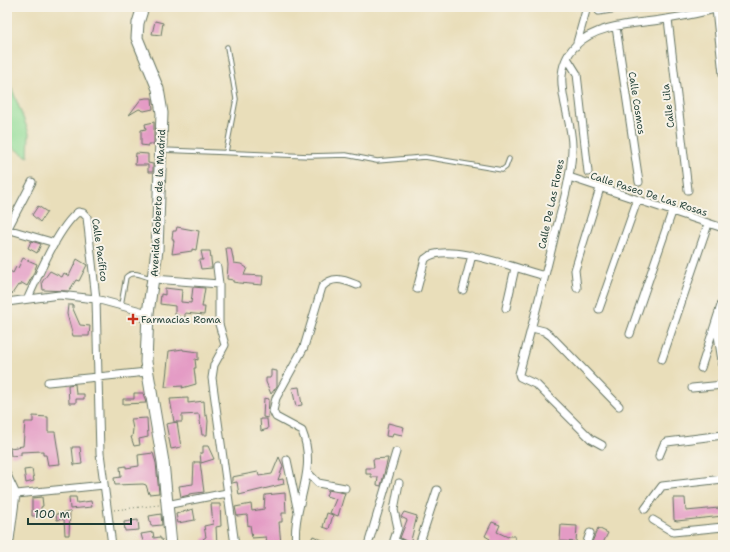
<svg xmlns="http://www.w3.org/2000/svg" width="730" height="552" viewBox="0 0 730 552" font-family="'Shantell Sans',sans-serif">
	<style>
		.green { fill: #94de9a; stroke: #5a8e67 }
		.building { fill: #e49bc5 }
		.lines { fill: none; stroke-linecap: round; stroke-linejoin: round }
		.service-casing { stroke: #667563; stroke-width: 5.5 }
		.minor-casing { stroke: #667563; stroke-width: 9 }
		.primary-casing { stroke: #667563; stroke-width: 13 }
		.path { stroke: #667563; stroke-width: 1; stroke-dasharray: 1 3; stroke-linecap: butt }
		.service { stroke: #fff; stroke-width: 3.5 }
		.minor { stroke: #fff; stroke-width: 7 }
		.primary { stroke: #fff; stroke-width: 11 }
		.poi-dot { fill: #c8321e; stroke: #f7f3e8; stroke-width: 1.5 }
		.labels { text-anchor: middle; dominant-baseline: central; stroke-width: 4; stroke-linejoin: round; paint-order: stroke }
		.street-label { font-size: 10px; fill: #1f3d34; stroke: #f7f3e8 }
		.poi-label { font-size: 10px; fill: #1f3d34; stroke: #f7f3e8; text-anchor: start }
	</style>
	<rect width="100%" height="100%" fill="#f7f3e8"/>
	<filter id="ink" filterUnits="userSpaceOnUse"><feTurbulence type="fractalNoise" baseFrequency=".025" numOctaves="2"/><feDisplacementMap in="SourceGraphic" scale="8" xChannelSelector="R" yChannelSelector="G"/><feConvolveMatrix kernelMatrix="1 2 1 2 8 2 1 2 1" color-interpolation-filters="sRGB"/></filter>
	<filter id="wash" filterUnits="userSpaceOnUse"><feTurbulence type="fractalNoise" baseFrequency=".012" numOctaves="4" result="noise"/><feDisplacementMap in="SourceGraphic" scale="16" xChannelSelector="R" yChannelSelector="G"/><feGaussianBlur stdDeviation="0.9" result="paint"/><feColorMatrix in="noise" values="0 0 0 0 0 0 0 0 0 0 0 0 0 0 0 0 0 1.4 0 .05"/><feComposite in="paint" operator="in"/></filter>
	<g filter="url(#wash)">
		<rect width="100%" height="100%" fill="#e9deba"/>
		<path class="green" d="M7,76L29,133L28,157L7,144Z"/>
		<g id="blocks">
			<path class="building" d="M155,21L163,23L161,35L152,34Z
				M146,98H152L153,109L144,111L139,109L129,115L141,99Z
				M154,122V144H148V146L141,145V130L146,129L145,124Z
				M136,153L148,154V163L153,164V172H148V165H135Z
				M38,206L47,212L40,222L32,215Z
				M177,227L199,231L196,250L192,249V251L172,254L174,241L172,238L173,231H176Z
				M31,241L41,244L37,253L28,248Z
				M226,248H231L234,263L241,264L247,268L244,275L263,276L262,285L239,283L233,282V280L227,279L228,265Z
				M201,251H210L212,268L201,269L199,260H203Z
				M23,258L37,264L33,275L27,286L22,283L20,286L18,285L12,294H7V284L9,280L7,278V269L13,273L16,267L18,268Z
				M77,259L87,265L79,281L76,280L69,291L43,290L42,282L50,271L62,277L64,273L69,276Z
				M193,287L205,288L202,307H205L204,315L185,313V318L178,317V315H175V306L160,304L161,294L165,295V288L182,290L181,302L191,303Z
				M68,305H73V309L80,325L90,326L89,336H73L67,314Z
				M183,349V350L198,352V360L195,359L196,368H194L196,384L182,388L183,386L165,387L169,351Z
				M271,370L277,371V386L271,394L266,382V378H270L271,376Z
				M75,384L76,394H84V399H76V403H69L68,385Z
				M299,387L302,405L296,406L292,388Z
				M134,393H143L146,403L123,404V399H134Z
				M188,398V403L204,401L205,416L207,415L208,421L207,435H202L199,414L182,415V422H174L170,399Z
				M264,398L269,399L268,418L263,417Z
				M33,416L48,417V432H55L60,464L48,465L46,455H43V451L21,452V455L11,456L10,448L23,446L25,422H33Z
				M147,418L148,437L139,439L140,445L134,446L131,437H132L133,429L131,419Z
				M260,419H267L268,429L261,431Z
				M177,422L181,447L171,449L166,424Z
				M388,423L404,427L402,435L393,433L392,437L386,436Z
				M203,446H208L214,459L201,463L200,453H203Z
				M72,447H80L82,464L74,465Z
				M153,453L156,463L159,493L149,494L146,485L143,484L115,485L114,478L121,477L120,467L126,466V468L139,466L138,455Z
				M279,457L283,466L278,480L283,479L284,484L239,495L237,482L232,483V477L258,472L259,476L272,474Z
				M388,458L381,486L377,485L378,477H371V474H366V468H374L373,459Z
				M194,462H200L204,492L189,494V495L181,497L179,486L193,484Z
				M32,469L34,481L26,483L24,470Z
				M328,490L345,493L338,516L330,513L336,499L326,496Z
				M285,493L286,513H282V522H279L281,545L267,543L266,537L252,538L250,525L248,526L247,515L237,516L235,507L251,504L252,511L264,509L265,495Z
				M42,497L43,506L41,507V516H32V498Z
				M69,497H76L77,503L91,501L92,507L70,509Z
				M673,498H685L686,511L719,508V510L723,509V516L677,521L674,520Z
				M211,504H220L221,526L216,527L217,545H204L203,539L206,537L204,526L213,524Z
				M193,509L195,520L178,523L176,514Z
				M70,512L69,535H65L64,519L57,520L56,514Z
				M404,512L417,516L411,540L415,541L414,545H408L406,541L400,538L407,520L401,517Z
				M327,513L333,515L329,529L323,527Z
				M161,514L162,525L151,526L149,516Z
				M138,520L139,530L125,531L124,522Z
				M492,522L500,525L497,532L508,537L509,536H515L514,545H490V539L485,536Z
				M561,525L577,526L576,542L560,541Z
				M598,528L608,533L602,545L592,542Z
				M153,532L154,538L160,537V539H162L163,545H144L141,534Z
				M313,536L334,545H317L310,542Z"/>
		</g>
	</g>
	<g filter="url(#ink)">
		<use href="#blocks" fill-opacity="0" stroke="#667563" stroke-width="1"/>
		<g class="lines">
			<defs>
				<path id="service" d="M162,150L309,156L346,155L377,161L425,157L502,170L506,167L509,159
					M226,152L236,99L227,47
					M121,305L126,277C132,270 143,276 150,278"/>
				<path id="minor" d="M716,9L723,74
					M599,11L624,7
					M668,19L688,190
					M616,27L639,182
					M576,46L587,7
					M567,58L577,74L588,172
					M569,177L723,228
					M7,229L55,243
					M7,230L32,182
					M217,267L219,284V324L225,345L214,365L212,378L235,545
					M154,279L219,284
					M577,288L575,270L600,188
					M417,289L425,259C445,240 520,270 545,276
					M463,290L472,255
					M28,298C39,274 58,228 78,212L83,213L87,217L96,299L100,453L112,545
					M7,302L59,295L96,299L148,313
					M506,308L515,268
					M599,309L637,201
					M716,323L723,367
					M532,328L544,331L551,336L619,406
					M630,334L672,212
					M662,359L708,224
					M701,368L723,299
					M48,382L147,372
					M692,388L723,385
					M602,445L591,439L537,385L520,377L519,374C532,326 545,278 556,230C563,204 571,177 572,150C574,115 546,77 575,46C597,23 638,24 667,19C686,16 705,12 723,7
					M659,456L664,444L667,442L723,435
					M287,460L298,512
					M308,473L318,483L345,488
					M7,475L16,494L10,540
					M399,483L394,510L398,528L394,540L403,545
					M7,495L104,485
					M166,505L227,493
					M645,509L662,486L723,479
					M653,520L673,532L723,527
					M296,545C291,506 319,473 302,431L276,417L273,411L276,398L304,347L322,287C333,275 344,280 357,285
					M368,545L396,452
					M419,545L437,490
					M586,545L590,533"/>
				<path id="primary" d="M143,7L138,23L137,38L158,89L162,113L157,250L148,313L146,362L163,462L171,545"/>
			</defs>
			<use href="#service" class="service-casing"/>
			<use href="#minor" class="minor-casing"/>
			<use href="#primary" class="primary-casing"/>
			<path class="path" d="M114,510L159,505"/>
			<use href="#service" class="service"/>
			<use href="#minor" class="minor"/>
			<use href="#primary" class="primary"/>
		</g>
	</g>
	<path class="poi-dot" d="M131 313h4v4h4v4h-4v4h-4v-4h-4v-4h4z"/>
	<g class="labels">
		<g class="street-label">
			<text transform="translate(637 103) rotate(81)">Calle Cosmos</text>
			<text transform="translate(668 106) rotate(-97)">Calle Lila</text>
			<text transform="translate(649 194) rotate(18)">Calle Paseo De Las Rosas</text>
			<text transform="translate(158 203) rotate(-87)">Avenida Roberto de la Madrid</text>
			<text transform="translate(551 204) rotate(-78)">Calle De Las Flores</text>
			<text transform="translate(100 250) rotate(82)">Calle Pacífico</text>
		</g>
		<g class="poi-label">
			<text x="141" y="319">Farmacias Roma</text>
		</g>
	</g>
	<rect width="730" height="552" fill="none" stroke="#f7f3e8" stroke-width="24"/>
	<path d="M28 518v6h103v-6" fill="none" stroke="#1f3d34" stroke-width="2"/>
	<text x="34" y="518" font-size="12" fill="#1f3d34" stroke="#f7f3e8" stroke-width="3" paint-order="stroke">100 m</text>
</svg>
